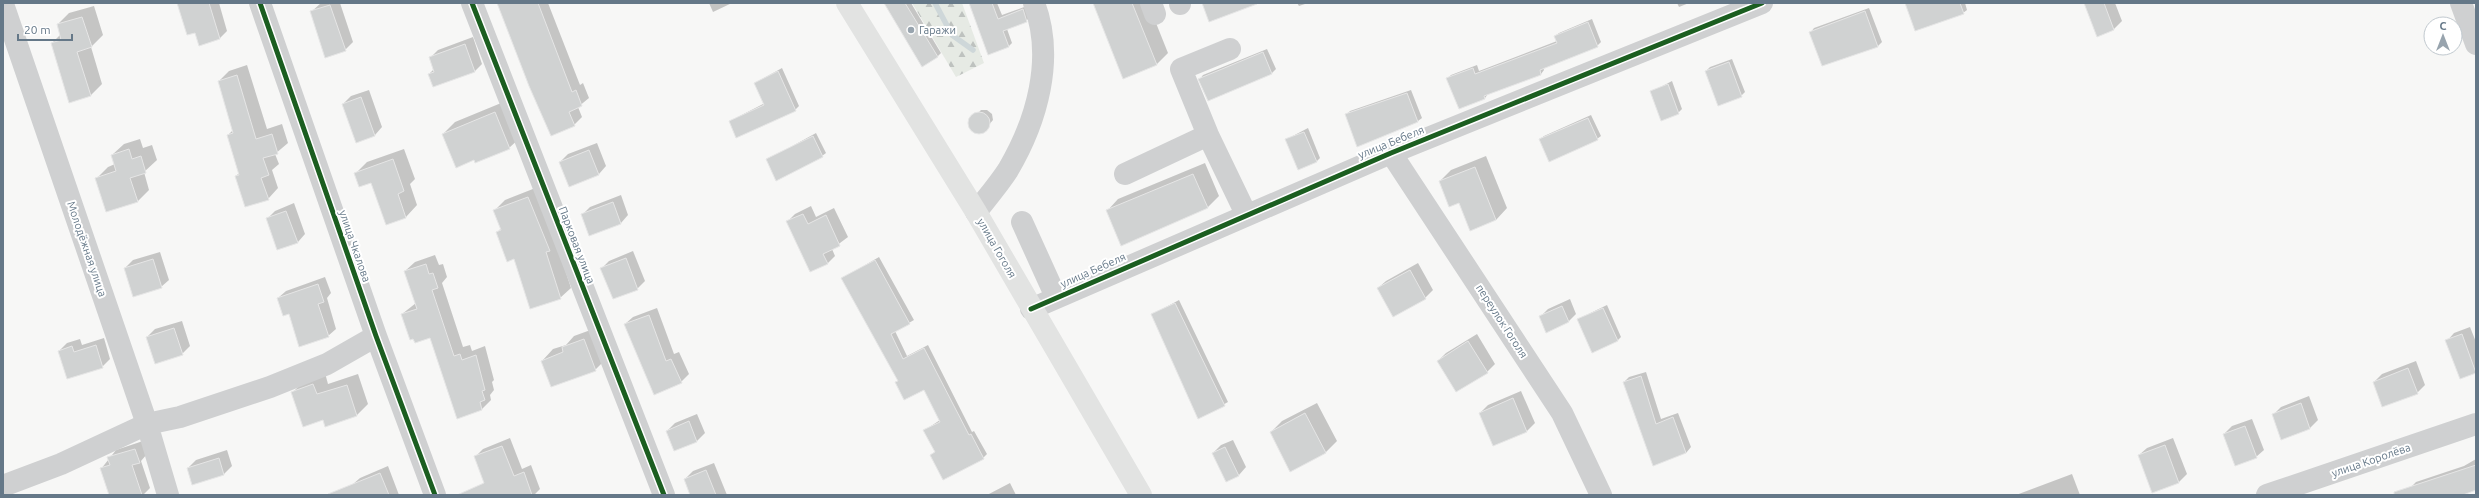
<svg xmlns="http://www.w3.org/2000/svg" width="2479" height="498" viewBox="0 0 2479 498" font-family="Ubuntu,sans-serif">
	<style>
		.forest { fill: url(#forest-firs) }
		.shadow { fill: #0003 }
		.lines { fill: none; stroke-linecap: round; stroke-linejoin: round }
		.stream { stroke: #ced7d9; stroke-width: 5.5 }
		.building { fill: #d0d2d2; stroke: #e6e6e6 }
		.minor { stroke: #cfd0d1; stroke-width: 22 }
		.major { stroke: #e2e3e2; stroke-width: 22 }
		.cycleway-casing { stroke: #fff; stroke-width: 8 }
		.cycleway { stroke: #1b5e20; stroke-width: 5 }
		.poi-dot { fill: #98a4ae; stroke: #fff; stroke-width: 1.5 }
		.labels { text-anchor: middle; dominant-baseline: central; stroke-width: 4; stroke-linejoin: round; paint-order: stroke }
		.poi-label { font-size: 11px; fill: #657888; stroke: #fff; text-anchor: start }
		.street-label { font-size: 11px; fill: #657888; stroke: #fff }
	</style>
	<defs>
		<pattern id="forest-firs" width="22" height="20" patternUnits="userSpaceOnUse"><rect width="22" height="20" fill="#e6eae4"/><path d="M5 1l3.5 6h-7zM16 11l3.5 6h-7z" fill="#bec2bf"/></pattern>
	</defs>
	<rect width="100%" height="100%" fill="#f7f7f6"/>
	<path class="forest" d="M912,3H962L984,63L956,77Z"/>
	<path class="shadow" d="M178,3H219L227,31L220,38L195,31Z
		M321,3H340L353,42L345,50L311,12Z
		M526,3H548L580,85L583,83L589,98L578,107L582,117L574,125L552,135Z
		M709,3H732L713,12Z
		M885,3H911L941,53L937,57Z
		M970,3H997L1002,15L1027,6L1030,17L1026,21L1007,29L1012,43L1008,47Z
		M1094,3H1148L1168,53L1157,64Z
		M1297,3H1308L1299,6Z
		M1677,3H1689L1679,7Z
		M1906,3H1965L1967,10L1963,13Z
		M2088,3H2115L2122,21L2114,29L2097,35Z
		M94,6L103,35L91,47L102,84L90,96L52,43L61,34L58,24L69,13Z
		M1869,8L1882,42L1878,46L1823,65L1811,32L1814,28Z
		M1592,19L1601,42L1597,46L1543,67L1544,70L1541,74L1488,94L1485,98L1447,79L1451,75L1477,65L1479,71L1557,41L1555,36L1559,33Z
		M473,37L482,64L475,71L429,74L434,69L430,58L438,50Z
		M1267,49L1276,69L1272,73L1208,100L1200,79L1203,75Z
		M1732,59L1745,92L1741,96L1706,71L1710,67Z
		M247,65L267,129L282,124L288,143L275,154L279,164L272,170L278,188L268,199L236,176L239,173L228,135L233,130L219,81L229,71Z
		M782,68L799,106L795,110L730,121L765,103L755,83Z
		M1672,81L1682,109L1678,113L1651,92Z
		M369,90L382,127L375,135L343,104L351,96Z
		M1411,90L1422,118L1418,121L1358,146L1346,115L1350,111Z
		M506,101L521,137L509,148L474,159L443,134L455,122Z
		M981,110H987L992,114L993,120L983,132L977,133L972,130L970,121Z
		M1591,115L1601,136L1597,139H1540L1544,136Z
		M1308,128L1320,158L1316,162L1287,139Z
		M816,133L826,153L822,156L767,160Z
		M140,139L143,148L152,145L157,160L144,172L149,190L138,201L107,211L97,178L108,167L115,164L112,155L124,144Z
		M597,143L606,166L599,174L560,162L568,154Z
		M404,149L415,179L410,184L417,205L406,217L386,224L371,181L355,174L367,162Z
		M1486,156L1507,208L1496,220L1459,201L1440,181L1451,170Z
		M1205,163L1219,196L1207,208L1107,211L1118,199Z
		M538,187L571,288L560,298L515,258L497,233L501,228L495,210L505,200Z
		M621,195L628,215L621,223L582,215L590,207Z
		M294,203L305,234L298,242L278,249L267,219L275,211Z
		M811,206L816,217L834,208L848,237L832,249L835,256L827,264L787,222L795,214Z
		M633,251L645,281L637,289L602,268L609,261Z
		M160,252L169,280L161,287L125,268L133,260Z
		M435,255L439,265L443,264L447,277L442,283L463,347L470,345L472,351L485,346L494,380L492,382L494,390L490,395L491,400L482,409L431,337L402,314L416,303L405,271L415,262Z
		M879,257L914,320L895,331L907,356L928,345L972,432L974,431L987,454L983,458L931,455L936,451L925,430L940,420L924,389L896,383L898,380L843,278Z
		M1418,263L1433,290L1425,298L1378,288L1386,281Z
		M325,277L331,293L327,298L336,329L328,336L290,313L278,298L286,291Z
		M1570,299L1576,314L1568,322L1540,317L1548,309Z
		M1179,300L1228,402L1199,418L1153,314Z
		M1607,305L1621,337L1617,341L1578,319Z
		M657,308L674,354L679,352L689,374L681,382L625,324L633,317Z
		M182,321L190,346L182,354L147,337L155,329Z
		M2470,327L2476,342V372L2461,378L2447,341L2454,333Z
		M596,328L607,358L595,370L542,361L553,349L566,345L574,336Z
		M1477,334L1495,364L1487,372L1438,361L1446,353Z
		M104,338L110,359L102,367L59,351L67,343L80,339L82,345Z
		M2416,361L2425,385L2417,393L2374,382L2382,374Z
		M1646,372L1661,419L1678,413L1691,447L1686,453L1654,465L1624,382L1629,377Z
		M325,373L328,384L358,374L368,404L357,415L323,419L293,392L304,381Z
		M1521,391L1535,423L1527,431L1494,445L1480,413L1488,405Z
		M2309,396L2318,420L2310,428L2282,439L2273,415L2281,407Z
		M1317,403L1337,441L1326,452L1291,471L1271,432L1282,421Z
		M697,414L705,433L697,441L675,450L667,431L675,423Z
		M2252,419L2264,450L2256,457L2224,434L2232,426Z
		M510,438L522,469L531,465L540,489L534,495H486L482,485L485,482L475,457L483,449Z
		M2173,438L2187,474L2179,482L2153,492L2139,455L2147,448Z
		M1233,440L1246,467L1239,475L1213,453L1221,445Z
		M143,441L147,454L141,461L150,488L143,495H110L101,469L116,450Z
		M227,450L232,466L224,474L193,483L188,468L196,460Z
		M2476,459V489L2460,495H2412L2410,488L2416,482L2464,466Z
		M714,463L727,495H692L685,479L693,471Z
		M388,466L399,495H356L352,485L360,478Z
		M2072,474L2080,495H2016Z
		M1010,483L1016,495H987Z"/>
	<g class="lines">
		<path class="stream" d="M935,3L952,35L973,50"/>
	</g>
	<path class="building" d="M177,3H209L220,39L199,46L195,33L187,35Z
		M497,3H538L572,92L576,90L582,106L569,112L575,126L551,136L529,86Z
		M884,3H905L938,57L922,67Z
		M969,3H992L998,19L1023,9L1027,22L1003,31L1009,47L988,55Z
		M1093,3H1132L1157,65L1123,79Z
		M1202,3H1256L1257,4L1209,22Z
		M1905,3H1960L1964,14L1915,31Z
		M2084,3H2104L2114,30L2097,37Z
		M330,5L346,51L325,58L310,11Z
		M1865,11L1878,47L1822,66L1809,32Z
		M82,17L92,47L77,52L91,96L69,103L51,43L61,40L57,24Z
		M1588,22L1598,47L1540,70L1541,75L1484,96L1485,99L1459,109L1446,78L1473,68L1475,74L1557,43L1554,36Z
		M465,44L475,72L433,87L428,74L434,72L429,57Z
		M1263,52L1272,74L1208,101L1198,79Z
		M1729,62L1742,97L1718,106L1705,71Z
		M778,71L796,111L736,138L729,121L764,105L754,83Z
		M237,75L256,139L272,134L278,154L263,158L269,175L261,178L269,200L245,207L235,176L239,175L227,135L233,133L218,81Z
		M1668,84L1679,114L1661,121L1650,91Z
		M1407,93L1418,122L1357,147L1345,114Z
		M361,97L375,136L356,143L342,104Z
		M495,112L510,149L475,163L474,160L456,168L442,134Z
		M968 123a11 11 0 1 1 22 0a11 11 0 1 1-22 0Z
		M1588,118L1598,140L1549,162L1539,139Z
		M1304,132L1317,162L1298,170L1285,139Z
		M813,136L823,157L776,181L766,159Z
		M129,149L132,159L141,156L146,173L130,178L138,202L106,212L95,178L116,171L111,155Z
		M589,150L599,175L569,187L559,162Z
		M393,159L404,191L398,194L406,218L386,225L371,183L359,187L354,173Z
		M1475,167L1496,220L1470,231L1459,203L1449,207L1439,181Z
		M1193,174L1208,208L1121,246L1106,210Z
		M528,197L550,251L546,252L561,299L530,309L514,259L507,262L496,232L501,230L493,210Z
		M613,202L621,224L589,236L581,214Z
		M286,211L298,243L277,250L266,218Z
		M803,214L808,224L826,215L840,246L823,254L828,264L810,272L786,221Z
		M626,258L638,290L613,299L600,268Z
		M153,259L162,288L133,297L124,268Z
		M875,260L910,324L891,334L903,359L924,348L969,435L971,434L984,459L943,480L930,455L935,452L923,430L940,422L924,390L904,400L895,382L898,381L841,278Z
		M426,264L429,274L433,273L438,288L432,290L454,356L460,354L462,360L476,355L485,390L482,391L485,400L480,402L482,410L457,419L430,338L415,343L413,339L410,340L401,314L417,309L404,271Z
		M1410,270L1426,299L1393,317L1377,288Z
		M318,284L324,302L318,304L329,337L299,347L289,314L283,316L277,298Z
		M1175,303L1225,406L1198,419L1151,314Z
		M1562,306L1569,322L1546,333L1539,316Z
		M1603,308L1618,341L1592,353L1577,319Z
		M649,315L666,361L671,359L682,383L654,395L624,324Z
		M174,328L183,355L155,364L146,337Z
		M2462,334L2476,373L2460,379L2445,340Z
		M584,339L596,371L551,387L541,361L563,352L562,347Z
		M1468,341L1488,373L1456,392L1437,361Z
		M96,345L103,368L67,379L58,351L72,346L74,352Z
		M2408,368L2418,394L2382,407L2373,382Z
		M1641,376L1656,424L1673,417L1686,453L1653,466L1623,382Z
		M313,384L317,394L347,385L357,416L325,427L323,420L303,427L291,392Z
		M1513,398L1527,432L1493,446L1479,413Z
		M2301,403L2310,429L2281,440L2272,414Z
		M1305,413L1326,453L1290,472L1270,432Z
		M689,421L697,442L674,451L666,431Z
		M2245,426L2257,458L2235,466L2223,434Z
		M2165,445L2179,483L2152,493L2138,455Z
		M502,446L514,476L524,472L532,495H457L484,483L474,456Z
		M1225,447L1239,476L1226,482L1212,453Z
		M135,449L140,463L132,465L142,495H109L100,468L110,465L107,457Z
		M219,458L224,475L192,485L187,468Z
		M2476,465V490L2463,495H2394V492Z
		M706,470L716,495H690L684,479Z
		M380,473L389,495H328V494Z"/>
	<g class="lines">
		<path class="minor" d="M260,3L376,336L435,495
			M472,3L664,495
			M1151,3L1155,14
			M1180,3V4
			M2461,3L2476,44
			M3,4L147,424L168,495
			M1230,49L1181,69L1208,135L1246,214
			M1391,153L1562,413L1601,495
			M1125,174L1208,135
			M976,212C987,198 999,184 1008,170C1037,121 1055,58 1034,3
			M1022,222L1056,297
			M1031,309L1391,153L1762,3
			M3,486L61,464L147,424L180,417L270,387L327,364L376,336
			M2267,495L2476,424"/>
		<path class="major" d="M847,3L976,212L1141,495"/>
		<defs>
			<path id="cycleway" d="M260,3L376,336L435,495
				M472,3L664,495
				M1031,309L1391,153L1762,3"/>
		</defs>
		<use href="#cycleway" class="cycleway-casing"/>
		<use href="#cycleway" class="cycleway"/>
	</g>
	<circle class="poi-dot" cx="911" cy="30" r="4"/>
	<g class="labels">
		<g class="poi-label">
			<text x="919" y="30">Гаражи</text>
		</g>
		<g class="street-label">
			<text transform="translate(1391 142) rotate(-22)">улица Бебеля</text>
			<text transform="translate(577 245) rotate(69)">Парковая улица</text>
			<text transform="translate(355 246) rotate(71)">улица Чкалова</text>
			<text transform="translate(997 248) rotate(60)">улица Гоголя</text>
			<text transform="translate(87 249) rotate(71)">Молодёжная улица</text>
			<text transform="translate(1093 270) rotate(-24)">улица Бебеля</text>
			<text transform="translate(1502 321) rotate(57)">переулок Гоголя</text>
			<text transform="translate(2371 460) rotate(-19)">улица Королёва</text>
		</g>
	</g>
	<rect width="2479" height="498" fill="none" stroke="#657888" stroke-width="8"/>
	<g transform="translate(2443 36)"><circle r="19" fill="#ffffff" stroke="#c1c9cf"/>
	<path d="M0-3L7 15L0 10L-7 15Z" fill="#98a4ae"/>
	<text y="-6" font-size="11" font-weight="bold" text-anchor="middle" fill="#657888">С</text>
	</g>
	<path d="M18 34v6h54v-6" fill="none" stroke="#657888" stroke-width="2"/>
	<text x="24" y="34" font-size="12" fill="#657888" stroke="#ffffff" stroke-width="3" paint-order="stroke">20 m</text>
</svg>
